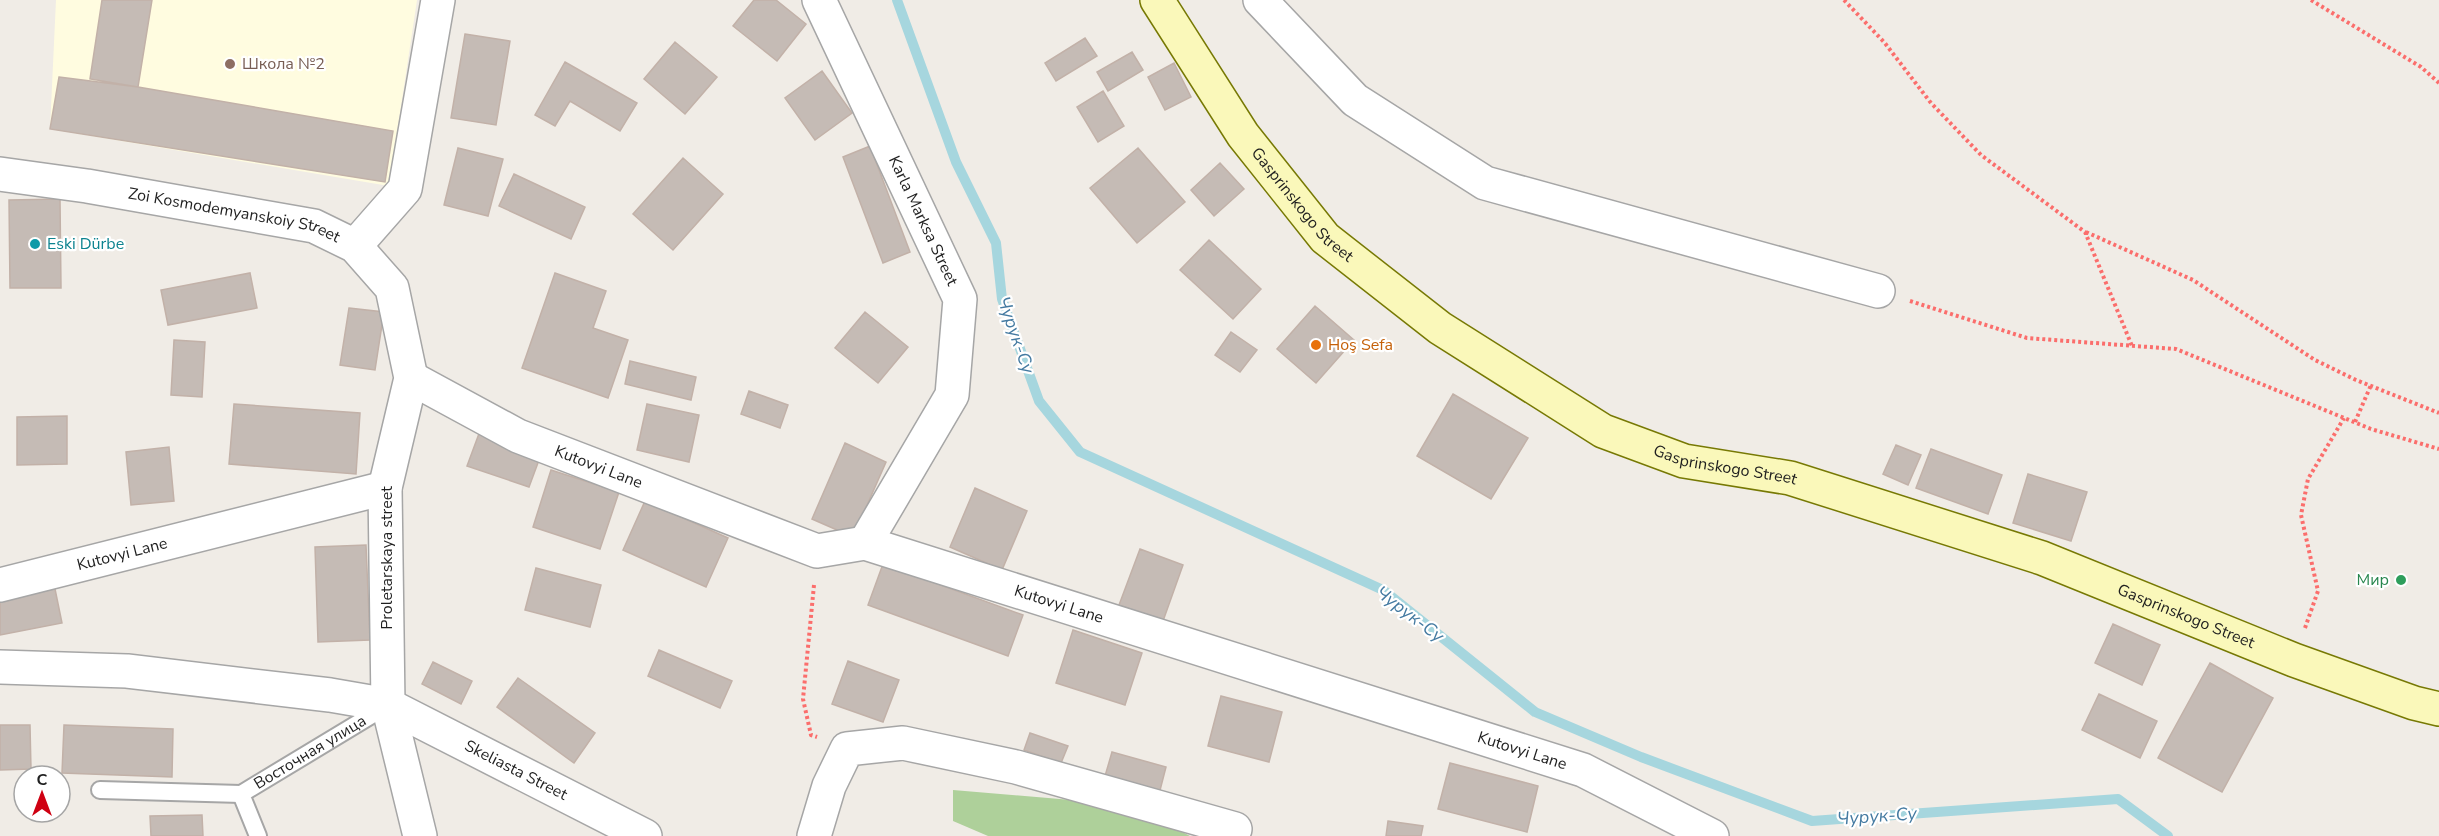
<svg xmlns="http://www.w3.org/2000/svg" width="2439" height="836" viewBox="0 0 2439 836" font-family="'Nunito Sans',sans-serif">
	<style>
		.education { fill: #fffce0 }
		.forest { fill: #aed09a }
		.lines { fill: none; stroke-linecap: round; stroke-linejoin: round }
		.stream { stroke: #a6d6de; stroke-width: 10 }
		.building { fill: #c5bbb5; stroke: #c2b1a8; stroke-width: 1.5 }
		.lane-casing { stroke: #a6a6a6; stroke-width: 20 }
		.street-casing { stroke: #a6a6a6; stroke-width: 36 }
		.secondary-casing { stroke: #777904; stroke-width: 36 }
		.path { stroke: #fb6e6c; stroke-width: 4; stroke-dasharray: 3 3; stroke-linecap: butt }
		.lane { stroke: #fff; stroke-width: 16 }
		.street { stroke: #fff; stroke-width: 33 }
		.secondary { stroke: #faf8ba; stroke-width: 33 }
		.education-dot { fill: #8d6e63; stroke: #fff; stroke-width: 2 }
		.culture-dot { fill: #0f9aa8; stroke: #fff; stroke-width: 2 }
		.food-dot { fill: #e8710a; stroke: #fff; stroke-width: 2 }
		.leisure-dot { fill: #2e9e5b; stroke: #fff; stroke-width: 2 }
		.labels { text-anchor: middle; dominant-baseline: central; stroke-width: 4.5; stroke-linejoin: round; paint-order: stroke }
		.education-label { font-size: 16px; fill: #785e54; stroke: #fff; text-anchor: start }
		.street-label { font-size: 16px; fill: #1f1f1f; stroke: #fff }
		.culture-label { font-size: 16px; fill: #0d838f; stroke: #fff; text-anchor: start }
		.food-label { font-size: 16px; fill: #c56008; stroke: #fff; text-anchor: start }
		.leisure-label { font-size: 16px; fill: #27864d; stroke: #fff; text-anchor: end }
		.water-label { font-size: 18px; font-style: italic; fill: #447aa1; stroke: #fff }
	</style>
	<rect width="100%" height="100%" fill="#f0ece6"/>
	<path class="education" d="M56,0H417L389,186L50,129Z"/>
	<path class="forest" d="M953,790L1130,805L1190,836H988L953,821Z"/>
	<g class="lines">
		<path class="stream" d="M897,0L956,162L996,243L1002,299L1039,401L1080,452L1383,590L1535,712L1641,757L1812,821L2118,799L2168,836"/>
	</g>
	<path class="building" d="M102,0H152L138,87L90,79Z
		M754,0H776L806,24L777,61L733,26Z
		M465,34L510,41L496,125L451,118Z
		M1085,38L1097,56L1056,81L1045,63Z
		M675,42L717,77L685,114L644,79Z
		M1132,52L1143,70L1108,91L1097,72Z
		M565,62L637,103L620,131L570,101L555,126L535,115Z
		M1174,63L1191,97L1165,110L1148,77Z
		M822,71L852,113L815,140L785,98Z
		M59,77L138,87L393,131L385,182L50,129Z
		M1103,91L1124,126L1098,142L1077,107Z
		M870,146L910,252L883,263L843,157Z
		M458,148L503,159L488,216L444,205Z
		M1138,148L1185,202L1137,243L1090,188Z
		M683,158L723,194L673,250L633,214Z
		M1220,163L1244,189L1214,216L1191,190Z
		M514,174L585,207L571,239L499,206Z
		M60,199L61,288H10L9,200Z
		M1209,240L1261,289L1233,319L1180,270Z
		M250,273L257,308L168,325L161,290Z
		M555,273L606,291L593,328L628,340L608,398L522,368Z
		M1315,306L1354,340L1316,383L1277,349Z
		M349,308L384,312L375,370L340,365Z
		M865,312L908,347L878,383L835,348Z
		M1231,332L1257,350L1240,372L1215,355Z
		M174,340L205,342L202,397L171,395Z
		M630,361L696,377L691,400L625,384Z
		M749,391L788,405L780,428L741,414Z
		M1453,394L1528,438L1491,499L1417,456Z
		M234,404L360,413L356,474L229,464Z
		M647,404L699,415L689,462L637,450Z
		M67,416V464L17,465V417Z
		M480,431L542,452L529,487L467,466Z
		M845,443L886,462L853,537L812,519Z
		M1896,445L1921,455L1908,485L1883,474Z
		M169,447L174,501L131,505L126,452Z
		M1931,449L2002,475L1988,514L1916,488Z
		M551,470L619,492L600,549L533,527Z
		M2028,474L2087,492L2071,541L2013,523Z
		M975,488L1027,511L1002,570L950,547Z
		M645,501L728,538L706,587L623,550Z
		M366,545L370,640L318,642L315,547Z
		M1140,549L1183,565L1163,621L1119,605Z
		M883,564L1023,615L1008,656L868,605Z
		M536,568L601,585L590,627L525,610Z
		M55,589L62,623L0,635V599Z
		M2113,624L2160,645L2142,685L2095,663Z
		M1073,630L1142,653L1125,705L1056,683Z
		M659,650L732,681L720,708L648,676Z
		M848,661L899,680L883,722L832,704Z
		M433,662L472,681L461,704L422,684Z
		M2210,663L2273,698L2222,792L2158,758Z
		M518,678L595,733L574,763L497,707Z
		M2099,694L2157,721L2140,758L2082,730Z
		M1221,696L1282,712L1269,762L1208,746Z
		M0,725H30L31,769L0,770Z
		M64,725L173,729L172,777L62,773Z
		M1030,733L1068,746L1061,763L1024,750Z
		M1112,752L1166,767L1158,798L1103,783Z
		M1450,763L1538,786L1527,832L1438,809Z
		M202,815L203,836H151L150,816Z
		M1388,821L1423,826L1421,836H1386Z"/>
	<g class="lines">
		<defs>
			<g id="lane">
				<path d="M100,790L241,794"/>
				<path id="s1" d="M258,836L241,794L385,707"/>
			</g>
			<g id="street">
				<path id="s2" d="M819,0L960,299L952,395L865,543"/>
				<path d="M1260,0L1355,100L1485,183L1878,291"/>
				<path id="s3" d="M0,174L87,186L314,226L355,246L392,288L411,378L385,488L388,705L420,836"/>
				<path d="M355,246L405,189L438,0"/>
				<path id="s4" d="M411,378L518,436L817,551L865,543L1583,770L1712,836"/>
				<path id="s5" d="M0,585L385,488"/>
				<path id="s6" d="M0,667L127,671L330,695L388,705L645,836"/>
				<path d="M814,836L829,786L847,749L903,743L1016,767L1235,829"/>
			</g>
			<g id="secondary">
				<path id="s7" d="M1157,0L1243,135L1325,238L1440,328L1603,431L1684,461L1790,478L2042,558L2294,660L2414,703L2439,709"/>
			</g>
		</defs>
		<use href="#lane" class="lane-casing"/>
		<use href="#street" class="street-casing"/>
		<use href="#secondary" class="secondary-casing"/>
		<path class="path" d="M1844,0L1884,42L1931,103L1981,155L2085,232L2132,346
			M2311,0L2421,67L2439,83
			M2086,232L2193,280L2315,360L2356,380L2439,413
			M1910,301L2027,338L2176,349L2371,429L2439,449
			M2355,422L2371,385
			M814,585L803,699L811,735L817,737
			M2305,628L2318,591L2301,515L2308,479L2344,418"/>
		<use href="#lane" class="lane"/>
		<use href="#street" class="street"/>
		<use href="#secondary" class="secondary"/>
	</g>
	<circle class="education-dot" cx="230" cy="64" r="6"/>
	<circle class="culture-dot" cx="35" cy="244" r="6"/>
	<circle class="food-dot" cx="1316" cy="345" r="6"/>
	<circle class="leisure-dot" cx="2401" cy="580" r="6"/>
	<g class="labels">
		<g class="education-label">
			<text x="242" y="64">Школа №2</text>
		</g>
		<g class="street-label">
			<text stroke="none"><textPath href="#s7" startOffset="252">Gasprinskogo Street</textPath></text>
			<text stroke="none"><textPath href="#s3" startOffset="238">Zoi Kosmodemyanskoiy Street</textPath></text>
			<text stroke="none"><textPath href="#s2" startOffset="244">Karla Marksa Street</textPath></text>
			<text stroke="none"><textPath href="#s7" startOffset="758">Gasprinskogo Street</textPath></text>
			<text stroke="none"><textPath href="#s4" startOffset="208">Kutovyi Lane</textPath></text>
			<text stroke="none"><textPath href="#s5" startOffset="126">Kutovyi Lane</textPath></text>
			<text transform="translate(387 558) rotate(-90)">Proletarskaya street</text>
			<text stroke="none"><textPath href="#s4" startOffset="694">Kutovyi Lane</textPath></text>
			<text stroke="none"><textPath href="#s7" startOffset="1244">Gasprinskogo Street</textPath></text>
			<text stroke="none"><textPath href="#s4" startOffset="1180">Kutovyi Lane</textPath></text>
			<text stroke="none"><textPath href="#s1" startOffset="126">Восточная улица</textPath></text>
			<text stroke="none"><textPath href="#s6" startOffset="534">Skeliasta Street</textPath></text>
		</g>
		<g class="culture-label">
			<text x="47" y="244">Eski Dürbe</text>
		</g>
		<g class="food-label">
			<text x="1328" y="345">Hoş Sefa</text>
		</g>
		<g class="leisure-label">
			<text x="2389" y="580">Мир</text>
		</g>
		<g class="water-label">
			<text transform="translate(1016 335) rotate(71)">Чурук-Су</text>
			<text transform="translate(1410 614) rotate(37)">Чурук-Су</text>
			<text transform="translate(1877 816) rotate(-4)">Чурук-Су</text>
		</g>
	</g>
	<g transform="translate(42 794)"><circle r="28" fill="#ffffff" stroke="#a5a5a5" stroke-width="1.5"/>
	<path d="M0-4.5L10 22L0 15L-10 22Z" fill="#cf0012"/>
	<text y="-9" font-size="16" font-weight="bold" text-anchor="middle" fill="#1f1f1f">С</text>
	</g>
</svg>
